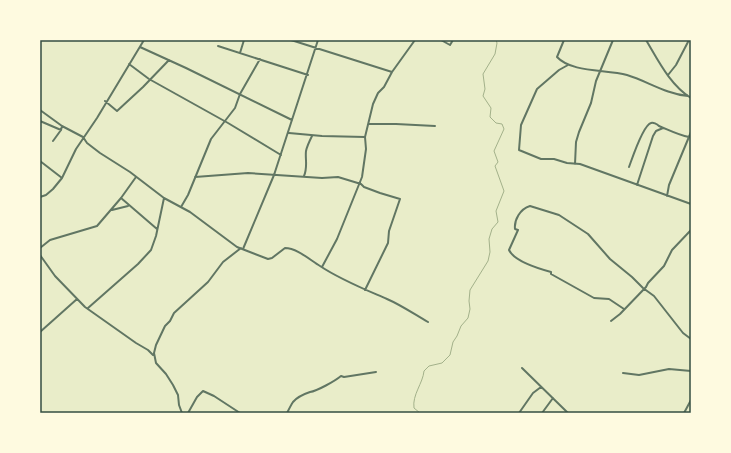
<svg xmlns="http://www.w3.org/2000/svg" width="731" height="453" viewBox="0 0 731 453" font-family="'IBM Plex Sans',sans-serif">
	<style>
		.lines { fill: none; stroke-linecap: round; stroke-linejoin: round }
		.stream { stroke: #a3b18a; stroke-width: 1 }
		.minor { stroke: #617663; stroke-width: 2 }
		.neatline { fill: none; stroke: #344e41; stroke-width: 1.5 }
	</style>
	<rect width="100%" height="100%" fill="#e9edc9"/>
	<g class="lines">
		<path class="stream" d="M420,413L414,408C412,395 423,383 424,371L429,366L442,363L450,355L453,342L457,336L461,326L468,318L470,309L469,301L470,290L488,261L490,252L489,239L492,229L498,222L496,211L504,191L495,166L498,162L494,151L504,129L502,124L496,123L490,117L491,108L483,96L485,89L483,74L495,54L497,43L496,40"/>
		<path class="minor" d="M291,40L392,72
			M441,40L450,45L453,40
			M564,40L557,57C572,73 606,69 627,75C647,81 666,94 688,96
			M646,40C658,60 670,85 691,98
			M218,46L308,75
			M140,47L186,68L292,120
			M240,53L244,40
			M129,64L149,79L228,123L281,155
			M568,65L559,70L537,89L521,125L519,150L541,159H554L567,163L580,164L691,204
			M668,75L676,65L689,40
			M105,101L117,111L143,87L169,60
			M40,110L62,126L83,137L87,143L100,153L130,172L164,198L190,212L237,247L268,259L272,258L285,248C297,248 310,260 320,266C341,280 364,289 387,299C401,305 414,314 428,322
			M40,121L61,130
			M369,124H396L435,126
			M289,133L322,136L365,137
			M53,141L61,130L62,126
			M40,161L62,178
			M575,164L576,142L579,132L591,103L596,81L613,40
			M629,167C632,159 643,125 651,123C653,122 657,124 659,126C669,130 678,135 689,137
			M304,176C308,167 305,159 306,151C307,146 310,140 312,136
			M195,177L248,173L322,178L338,177L361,184L364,187L380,193L400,199L389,231L388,243L365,290
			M637,185L653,136L656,131L663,128
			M667,196L669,185L691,132
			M40,197L46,195L53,189L62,178L76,149L97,118L144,40
			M121,198L157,229
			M181,207L188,195L211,139L235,108L240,94L260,59
			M112,210L128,206
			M40,248L50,240L97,226L121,198L136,177
			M243,249L274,175L318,40
			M40,255L55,276L85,307L136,343L148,350L153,355
			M322,267L337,239L362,177L366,149L365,137L373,104L378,93L384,87L392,72L415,40
			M88,308L138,264L151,250L156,236L164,198
			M624,309L609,299L594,298L551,274V272C540,269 514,261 509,250L518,230L515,229C514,220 520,209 530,206L559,215L588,234L610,259L632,277L643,288L654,296L683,333L691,339
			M611,321L620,314L646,287L648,283L664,266L672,250L691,230
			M40,332L77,299
			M522,368L568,413
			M623,373L639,375L669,369L691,371
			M182,413L179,405L178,395L173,385L166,374L156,363L154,353L156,345L165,326L170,321L174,313L208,282L223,262L241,248
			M188,413L197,397L203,391L214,396L240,413
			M287,413C289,409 291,405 293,402C298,396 304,394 310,392C317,391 335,381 341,376L344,377L376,372
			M519,413L533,393L541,387
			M542,413L553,398
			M684,413L691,400"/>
	</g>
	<rect width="731" height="453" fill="none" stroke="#fefae0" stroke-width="82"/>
	<rect x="41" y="41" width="649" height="371" class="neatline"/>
</svg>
